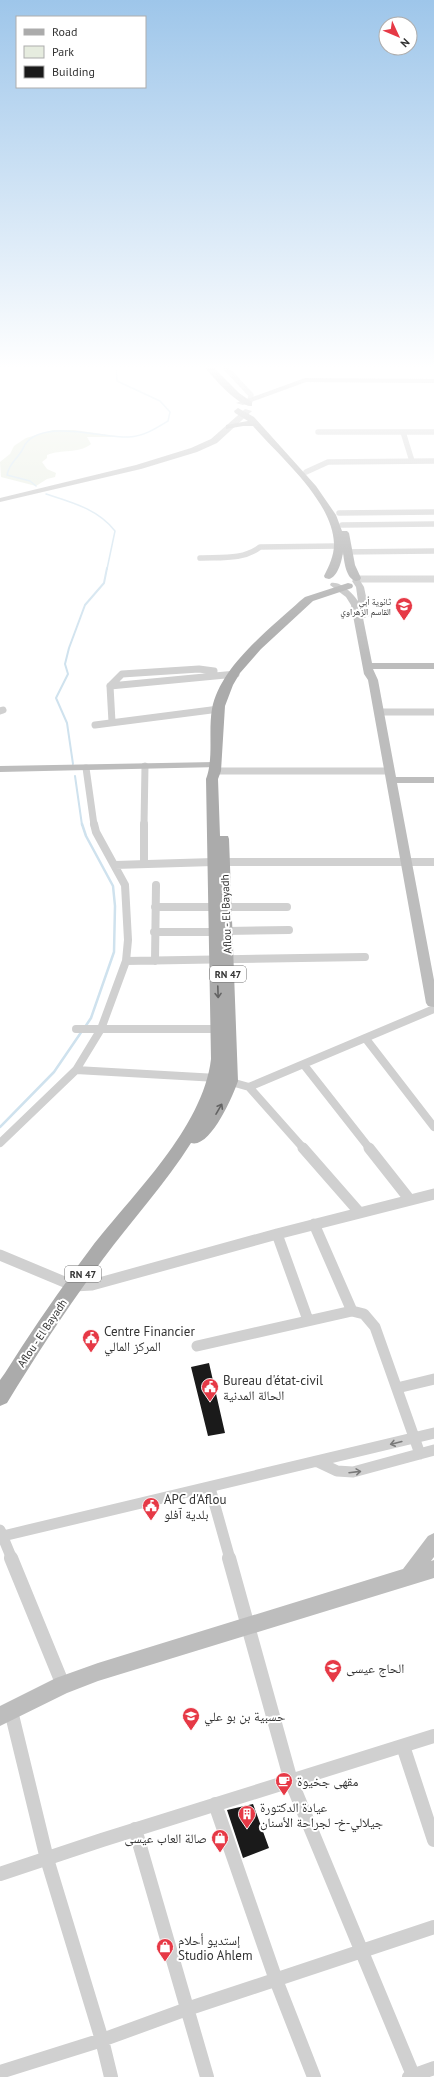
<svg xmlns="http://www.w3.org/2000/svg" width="434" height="2077" viewBox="0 0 434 2077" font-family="'PT Sans','Noto Naskh Arabic',sans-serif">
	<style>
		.green { fill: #e6ecdf }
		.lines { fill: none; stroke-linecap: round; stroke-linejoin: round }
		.stream-far2 { stroke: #cfe2ee; stroke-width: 1.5 }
		.stream-far1 { stroke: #cfe2ee; stroke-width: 2 }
		.stream { stroke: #cfe2ee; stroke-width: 2.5 }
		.building { fill: #1a1a1a }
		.street-far4 { stroke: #d0d0d0; stroke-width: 5.5 }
		.street-far3 { stroke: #d0d0d0; stroke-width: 7 }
		.street-far2 { stroke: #d0d0d0; stroke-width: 8 }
		.street-far1 { stroke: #d0d0d0; stroke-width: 11 }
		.street { stroke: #d0d0d0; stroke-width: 14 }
		.secondary { fill: #bdbdbd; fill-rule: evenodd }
		.primary { fill: #ababab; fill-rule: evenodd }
		.oneway { stroke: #636363 }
		.oneway2 { stroke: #7a7a7a }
		.labels { text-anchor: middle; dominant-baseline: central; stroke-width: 4; stroke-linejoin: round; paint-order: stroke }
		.far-poi-label { font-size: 9px; fill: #333; stroke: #fff; text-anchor: end }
		.shield { fill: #fff; stroke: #707070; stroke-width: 1 }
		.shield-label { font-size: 10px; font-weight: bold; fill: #333 }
		.street-label { font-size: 11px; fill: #333; stroke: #fff }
		.near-poi-label { font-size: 13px; fill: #333; stroke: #fff; text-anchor: start }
	</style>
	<rect width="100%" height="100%" fill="#fff"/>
	<path class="green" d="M53,430H74L123,437H87L91,444C79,454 61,449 47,455V458L42,462L47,469L56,473L55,477L47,479L36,486L1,477L0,462L10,454L14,446L26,438Z"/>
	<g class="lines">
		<path class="stream-far2" d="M36,486L30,481L7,475C9,464 15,461 21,452C23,449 24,445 27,442C47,420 103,438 129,437C144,436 155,429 168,421L170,412L160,401L117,381L116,366
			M46,494C71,502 98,509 115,531L107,569"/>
		<path class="stream-far1" d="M73,764L67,723L56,698L68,674L65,664L69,648L85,605L104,583L107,568
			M75,776L82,825"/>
		<path class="stream" d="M82,824L86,836L113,886L115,906L114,952L91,1018L85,1027
			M0,1127L54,1072L82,1031"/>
	</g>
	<path class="building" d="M209,1363L225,1433L208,1436L191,1367Z
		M253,1804L269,1848L243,1858L227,1810Z"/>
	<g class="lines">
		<path class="street-far4" d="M224,366L251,395L250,401
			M318,432H434
			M403,432L412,461
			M306,472L328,462L434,461
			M339,513L434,512
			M342,525L434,524
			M340,552L434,551
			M200,558C221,557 243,560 260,547L337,546"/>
		<path class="street-far3" d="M356,579H434
			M110,686L122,674L199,669L214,671
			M0,711L3,710
			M379,712H434
			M112,722L110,686L236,674
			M95,725L219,709
			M86,768L94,825
			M215,771H390
			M144,825L145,766"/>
		<path class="street-far2" d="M144,864V824
			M115,865L213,862H434
			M155,907H287
			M226,931L289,930
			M154,932H215
			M126,961L365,957
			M155,961L156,885
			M76,1029H219
			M366,1039L434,1127
			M304,1065L370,1149
			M76,1070L217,1078L249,1087L434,1009
			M249,1087L304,1149
			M0,1143L76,1070L101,1029L126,961L128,940L125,885L96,832L94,824"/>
		<path class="street-far1" d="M303,1148L359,1212
			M369,1148L410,1200
			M314,1224L352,1311
			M277,1234L308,1320
			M0,1255L74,1286L92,1285L277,1234L434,1194
			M197,1346L352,1311L364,1314L375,1327L420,1454
			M397,1388L434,1379
			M318,1462L337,1471L353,1472L434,1450
			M210,1488L230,1559
			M0,1530L12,1559
			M3,1536L434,1433"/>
		<path class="street" d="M11,1558L63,1685
			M229,1558L291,1781L413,2075
			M11,1711L47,1859L102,2040L111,2077
			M403,1746L434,1840
			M215,1804L276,1980L314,2077
			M135,1829L207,2077
			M0,1874L102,1840L434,1736
			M0,2072L102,2040L187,2009L434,1927
			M409,2077L434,2068"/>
		<path class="secondary" d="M305,378L434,379V383L306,382L243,405L236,403Z
			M245,409L252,411L217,443L197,452L141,469L0,502V498L136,465L191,448L211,439Z
			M356,578L359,579L364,587L370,616L363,618L372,663H434V669H373L378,680L396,777H434V783H397L434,980V1007L428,1006L426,1003L368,680L364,674L351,605L346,597L330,585L331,583C341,581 353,594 358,601L356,587L352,581Z
			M215,762L220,765L219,767L0,772V766Z
			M434,1533V1557L431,1561L434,1560V1578L98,1681L67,1693L0,1726V1706L56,1678L98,1663L403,1569L428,1536Z"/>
		<path class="primary" d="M204,366H212L239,393L252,402V406C240,408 211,376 204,366Z
			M238,408L254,417L316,486L336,515L342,531H347L349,533L355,565L361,578L360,580L356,581C346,579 344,561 343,552C342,560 338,577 329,579L325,578L324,576C329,566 334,556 334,544C333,501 280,457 253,426H243L226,429V425L248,421L235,413L234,411Z
			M348,583L352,584L353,586L352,588L313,601L261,649L240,673L233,685L225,706L221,771L218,779L220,836H228L229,839L238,1081C233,1096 210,1149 191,1143C165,1184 132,1220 103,1259C69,1305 37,1354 7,1403L0,1406V1380L5,1373C32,1330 61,1288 91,1248C132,1195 203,1128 211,1059L206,779C214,758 208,732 212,709C220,666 270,629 300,601L305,597Z"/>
	</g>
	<defs><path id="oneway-shaft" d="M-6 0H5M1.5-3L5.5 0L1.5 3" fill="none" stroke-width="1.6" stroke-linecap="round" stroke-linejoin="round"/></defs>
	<g class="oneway">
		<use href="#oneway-shaft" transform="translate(218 992) rotate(88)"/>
		<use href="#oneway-shaft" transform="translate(219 1109) rotate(-60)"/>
	</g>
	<g class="oneway2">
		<use href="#oneway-shaft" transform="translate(396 1443) rotate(166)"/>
		<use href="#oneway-shaft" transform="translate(355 1472) rotate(-7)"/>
	</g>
	<linearGradient id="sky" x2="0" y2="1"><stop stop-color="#9ec6ea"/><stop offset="0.56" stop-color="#fff"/><stop offset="1" stop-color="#fff" stop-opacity="0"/></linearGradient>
	<rect width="434" height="656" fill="url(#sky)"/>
	<defs>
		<symbol id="school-pin" viewBox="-11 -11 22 30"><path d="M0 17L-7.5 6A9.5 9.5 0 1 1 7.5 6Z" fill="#e63946" stroke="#fff"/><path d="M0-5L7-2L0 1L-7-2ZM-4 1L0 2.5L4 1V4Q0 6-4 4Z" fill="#fff"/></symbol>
		<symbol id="civic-pin" viewBox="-11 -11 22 30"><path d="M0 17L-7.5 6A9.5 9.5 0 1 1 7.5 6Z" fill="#e63946" stroke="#fff"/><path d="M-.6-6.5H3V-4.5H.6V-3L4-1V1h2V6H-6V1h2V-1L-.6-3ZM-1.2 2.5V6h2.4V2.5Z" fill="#fff"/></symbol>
		<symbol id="cafe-pin" viewBox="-11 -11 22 30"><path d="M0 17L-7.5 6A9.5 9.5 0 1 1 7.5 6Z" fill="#e63946" stroke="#fff"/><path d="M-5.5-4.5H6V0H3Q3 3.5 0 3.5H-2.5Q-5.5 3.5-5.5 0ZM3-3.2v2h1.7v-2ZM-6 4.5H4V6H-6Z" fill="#fff"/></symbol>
		<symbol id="building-pin" viewBox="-11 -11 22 30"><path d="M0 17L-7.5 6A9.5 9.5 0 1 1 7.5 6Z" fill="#e63946" stroke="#fff"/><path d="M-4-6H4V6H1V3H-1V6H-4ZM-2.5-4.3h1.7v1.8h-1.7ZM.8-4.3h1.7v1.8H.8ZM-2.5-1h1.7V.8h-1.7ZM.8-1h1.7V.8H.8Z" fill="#fff"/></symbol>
		<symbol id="shop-pin" viewBox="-11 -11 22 30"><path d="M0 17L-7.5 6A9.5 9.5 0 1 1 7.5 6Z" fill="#e63946" stroke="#fff"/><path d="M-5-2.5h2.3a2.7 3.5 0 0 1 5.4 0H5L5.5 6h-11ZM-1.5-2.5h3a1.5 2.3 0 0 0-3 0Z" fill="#fff"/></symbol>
	</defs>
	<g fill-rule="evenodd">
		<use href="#school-pin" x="394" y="596" width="20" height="27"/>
		<use href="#civic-pin" x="81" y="1328" width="20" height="27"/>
		<use href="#civic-pin" x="200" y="1377" width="20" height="27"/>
		<use href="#civic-pin" x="141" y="1496" width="20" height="27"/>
		<use href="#school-pin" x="323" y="1658" width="20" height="27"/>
		<use href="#school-pin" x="181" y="1706" width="20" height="27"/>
		<use href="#cafe-pin" x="274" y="1771" width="20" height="27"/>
		<use href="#building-pin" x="237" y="1804" width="20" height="27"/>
		<use href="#shop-pin" x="210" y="1828" width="20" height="27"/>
		<use href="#shop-pin" x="155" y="1937" width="20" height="27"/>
	</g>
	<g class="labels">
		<g class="far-poi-label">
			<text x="391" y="601">ثانوية أبي<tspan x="391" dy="10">القاسم الزهراوي</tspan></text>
		</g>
		<g class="shield">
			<rect x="210" y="966" width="36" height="16" rx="3"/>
			<rect x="65" y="1266" width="36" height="16" rx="3"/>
		</g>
		<g class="shield-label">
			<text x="228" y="974">RN 47</text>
			<text x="83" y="1274">RN 47</text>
		</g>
		<g class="street-label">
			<text transform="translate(226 914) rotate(-92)">Aflou - El Bayadh</text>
			<text transform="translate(42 1333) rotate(-56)">Aflou - El Bayadh</text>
		</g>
		<g class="near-poi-label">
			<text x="104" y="1331">Centre Financier<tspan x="104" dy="15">المركز المالي</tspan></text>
			<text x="223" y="1380">Bureau d'état-civil<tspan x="223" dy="15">الحالة المدنية</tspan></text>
			<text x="164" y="1499">APC d'Aflou<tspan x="164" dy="15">بلدية آفلو</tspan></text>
			<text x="346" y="1668">الحاج عيسى</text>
			<text x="204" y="1716">حسبية بن بو علي</text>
			<text x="297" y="1781">مقهى جخيوة</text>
			<text x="260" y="1807">عيادة الدكتورة<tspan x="260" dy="15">جيلالي-خ- لجراحة الأسنان</tspan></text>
			<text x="207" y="1838" text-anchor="end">صالة العاب عيسى</text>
			<text x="178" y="1940">إستديو أحلام<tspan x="178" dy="15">Studio Ahlem</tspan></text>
		</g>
	</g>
	<rect x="16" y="16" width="130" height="72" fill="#ffffff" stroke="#adadad"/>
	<rect x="24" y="29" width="20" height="6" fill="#ababab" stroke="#adadad"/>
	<text x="52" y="36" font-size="12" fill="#333333">Road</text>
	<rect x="24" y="46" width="20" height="12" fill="#e6ecdf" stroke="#adadad"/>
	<text x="52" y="56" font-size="12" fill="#333333">Park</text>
	<rect x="24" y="66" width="20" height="12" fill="#1a1a1a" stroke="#adadad"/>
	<text x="52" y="76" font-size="12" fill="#333333">Building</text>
	<g transform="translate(398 36) rotate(134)"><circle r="19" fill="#ffffff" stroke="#adadad"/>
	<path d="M0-3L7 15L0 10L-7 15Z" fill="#e63946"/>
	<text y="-6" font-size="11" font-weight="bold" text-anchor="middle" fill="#333333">N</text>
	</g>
</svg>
